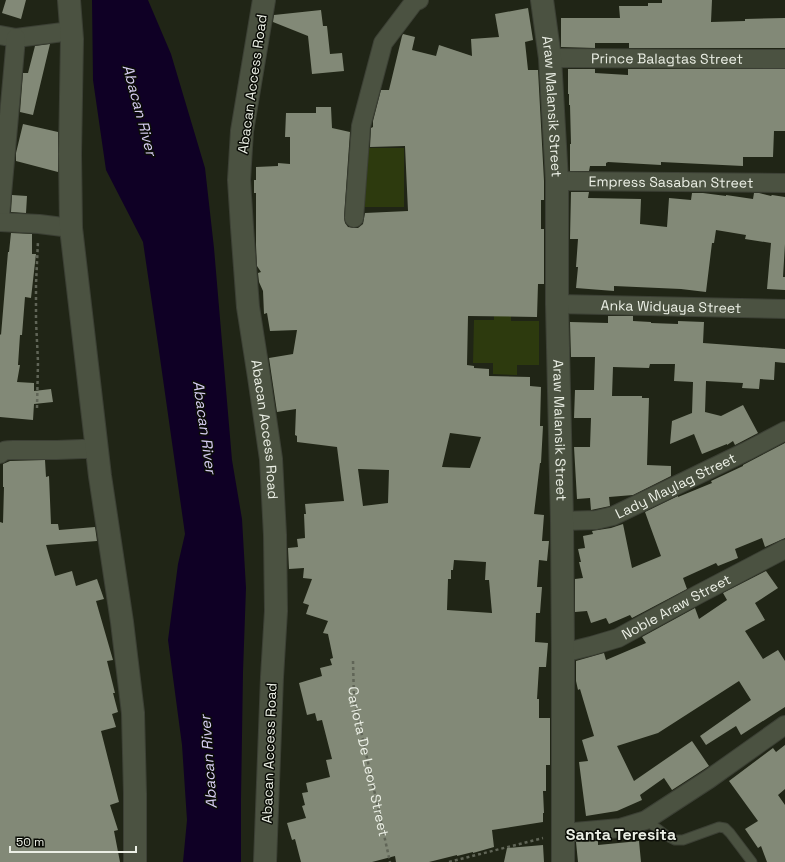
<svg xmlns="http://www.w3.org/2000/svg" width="785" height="862" viewBox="0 0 785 862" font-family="'Space Grotesk',sans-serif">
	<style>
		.green { fill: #2d3a0e }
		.water { fill: #0f0025 }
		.building { fill: #828977; fill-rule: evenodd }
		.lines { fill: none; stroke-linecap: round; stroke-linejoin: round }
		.service-casing { stroke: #3c4035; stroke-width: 11 }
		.minor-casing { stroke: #3c4035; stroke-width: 20 }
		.tertiary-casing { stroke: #3c4035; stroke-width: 24 }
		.secondary-casing { stroke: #3c4035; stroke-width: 24 }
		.path { stroke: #606557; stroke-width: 2.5; stroke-dasharray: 3 3; stroke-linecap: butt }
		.service { stroke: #4b5241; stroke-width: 9 }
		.minor { stroke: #4b5241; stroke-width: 18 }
		.tertiary { stroke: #4b5241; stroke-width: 22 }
		.secondary { stroke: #4b5241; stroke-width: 22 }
		.labels { text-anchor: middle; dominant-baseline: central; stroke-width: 3; stroke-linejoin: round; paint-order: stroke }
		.street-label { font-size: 14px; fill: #ebefe5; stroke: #0b0d07 }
		.water-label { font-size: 15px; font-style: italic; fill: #d6ccf1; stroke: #0b0d07 }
		.quarter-label { font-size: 16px; font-weight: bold; fill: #ebefe5; stroke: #0b0d07 }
	</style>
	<rect width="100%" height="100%" fill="#202516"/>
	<path class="green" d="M364,148H404V207H364Z
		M494,308H511V321H539V365H517V375L493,374V363H473L474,320H494Z"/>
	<path class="water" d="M92,0H148L171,54L205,168L214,248L232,460L242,519L246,588L243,672L241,799V862H183L187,820L182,745L168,640L178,564L185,534L159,351L143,242L106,170L93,80Z"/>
	<path class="building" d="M6,0H26L21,19L2,13Z
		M662,0H712L711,22L745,21V19L785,18V48H629V43H595V48L561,47V18H620L619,6H648V3H662Z
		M528,8L533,40L525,42L528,70H538L544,181V200H541V229H544V284H538L537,317L468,316L467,365L474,366V368L489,369V376L530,377V386L541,387L540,426H543L541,463H540L534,514L544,515L542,541H549L547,561L539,560L537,587H542L540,613H536L535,642L548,643L546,667H539L537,699H539V718H550V765H546V791H543L544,813H543V822L492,830L494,847L473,853V852L457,856V855L429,862H396L395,856L372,862H301L295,839L292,840L287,823L306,818L302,806L305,805L302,793L308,792L306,783L330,777L326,760L332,759L322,720L317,721L315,713L307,715L299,683L322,676L320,668L332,665L330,659L333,658L328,634L323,633L328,621L306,614L309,605L303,603L312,579L303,578L304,568L289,569L288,548L298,547L297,539L305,538L304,514H306L305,504L344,501L337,447L297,442V436L295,435L296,409L277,412L269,358L293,354L297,330L270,331L267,313L264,314L263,291L259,282L258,273L261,272L257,266L256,245V193H254V180H256V167L278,166V163L290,164V137H285L286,113H316V107H331L332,128L350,132L344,217L345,223L348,227L354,228H358L363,224L365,213L408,211L405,146L370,147L371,128L373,127V121L381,90H389L402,36L403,34L415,37L412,50L436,56L439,45L472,56L471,39L499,37L495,14ZM450,433L481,437L470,468L442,467ZM358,469L389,470L388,503L363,506ZM454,560L486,562L485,580H489L492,613L447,610L448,579H451V570H453Z
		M321,10L323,26H327L330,54L342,53L344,71L312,74L308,36L273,22L274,15Z
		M50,44L33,115L20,112L23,73H28L35,46Z
		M568,69H595V73L628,75V69H785V131H774L773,157H743V166L661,162V165L608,162L606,163V166H590L589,171H570V144H571L570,105H569V94H568Z
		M23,124L58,132V172L16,161V153Z
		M571,192H589L588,198L641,199L640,224L667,227L669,198L691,200L692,193H703L726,196V195L753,199L754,193H759L771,196L772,195L785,197V244L783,277H785V290L767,289L771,243L745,239L746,235L716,230L714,243H712L706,292L681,289L614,286V291L576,288L578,267H576L578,239H570Z
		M12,195L27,196L26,213L11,212Z
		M11,233L32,234V254H36L31,298L25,297L22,335H20L18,365H20L17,382L34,383V391L51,389L53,402L34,404L33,420L0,417V334L1,335L6,275L8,252H9Z
		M608,316H633V321L651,322V323L678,324V321L704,322L703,343L785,349V363L775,362L774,380L760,379L759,389L742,388L743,383L706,381L705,412L721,416L743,405L758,433L735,445L733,441L727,445V444L702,454L694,434L670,444L672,421L692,413L693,382L674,381L675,364H650L649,368L613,367L612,396H642V398H649L647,465L671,466V476L633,495L609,497L610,506L591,510L590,498L577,499L574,447H590L591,418H574L575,390H594L595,357H571L570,322L608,323Z
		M785,443V538L765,547L762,538L735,549L738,558L718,566L716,563L683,578L687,589L632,618L630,615L609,624L606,618L591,623L587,611L575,612V579L583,578L579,562H581L578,549L585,548L583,536L593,534L592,531L611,528L623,524L632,568L661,556L645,512L678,496V497L712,483L711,481L743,466V465Z
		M45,460L46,477L49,476L51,524H58L59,530L95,527L97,541L46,545L55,576L72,571L76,586L97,579L104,599L96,601L113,660L107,661L115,693H113L118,712L112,714L116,727L101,731L119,802L110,805L118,830L114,831L120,862H0V522L3,523L4,487H3V464L10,461Z
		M766,571L778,588L755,603L765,620L745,631L763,659L778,650L785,661V707L741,735L736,726L706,745L700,736L751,700L739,681L658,733L617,746L634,781L692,741L709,766L672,790L664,778L640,795L642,800L617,811L586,816L579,762L588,761L582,740L594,736L580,689L578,690L576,681V661L604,653L606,660L646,643L642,637L695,608L699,619L727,600L723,593Z
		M785,745V789L778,795L785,805V862H767L761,846L758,848L745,829L758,821L729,781L773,748L776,752Z
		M598,841V845L639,841L641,862H578L576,842Z
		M543,845L544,862H504L507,848Z"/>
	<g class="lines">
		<defs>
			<path id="service" d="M646,820L667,836L675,840H683L719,827L725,828L730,833L752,862"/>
			<g id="minor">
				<path d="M0,35L16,38L71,31"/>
				<path id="s2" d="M550,58L785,59"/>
				<path id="s3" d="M557,181L785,183"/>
				<path d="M0,216L16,38"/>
				<path d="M354,218L361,126L383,43L414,2L419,0"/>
				<path d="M0,222L39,224L71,228"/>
				<path id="s4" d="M557,304L785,309"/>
				<path d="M0,454C4,450 7,450 13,450H57L82,449H97"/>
				<path id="s5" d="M562,521L596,520L613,516L747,451L785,431"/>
				<path id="s6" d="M563,653L591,646L618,638L699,594L785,549"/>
				<path d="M563,833L620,828L646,820L709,779L785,725"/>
			</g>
			<g id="tertiary">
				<path d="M69,0L72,39L70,154L71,228L100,476L122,622L133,713L135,794V862"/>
				<path id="s7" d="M264,0L242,131L239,180L242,227L248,307L259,377L271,459L275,535L276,611L272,677L265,862"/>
			</g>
			<g id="secondary">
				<path id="s8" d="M542,0L550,58L557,181V304L562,521L563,653V862"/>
			</g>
		</defs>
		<use href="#service" class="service-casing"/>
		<use href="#minor" class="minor-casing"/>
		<use href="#tertiary" class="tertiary-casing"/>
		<use href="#secondary" class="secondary-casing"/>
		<g class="path">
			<path d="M37,408L38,362L36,321V284L38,241"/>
			<path id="s1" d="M353,661L354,699L390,862"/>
			<path d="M449,862L543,838"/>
		</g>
		<use href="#service" class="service"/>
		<use href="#minor" class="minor"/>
		<use href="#tertiary" class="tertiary"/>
		<use href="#secondary" class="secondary"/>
	</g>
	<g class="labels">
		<g class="street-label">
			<text stroke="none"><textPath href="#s2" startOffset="117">Prince Balagtas Street</textPath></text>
			<text transform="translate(252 84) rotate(-82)">Abacan Access Road</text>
			<text stroke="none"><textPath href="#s8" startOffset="107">Araw Malansik Street</textPath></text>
			<text stroke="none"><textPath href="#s3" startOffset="114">Empress Sasaban Street</textPath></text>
			<text stroke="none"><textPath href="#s4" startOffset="114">Anka Widyaya Street</textPath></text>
			<text stroke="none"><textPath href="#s7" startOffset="433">Abacan Access Road</textPath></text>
			<text stroke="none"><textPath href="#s8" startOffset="431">Araw Malansik Street</textPath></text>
			<text stroke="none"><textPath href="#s5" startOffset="121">Lady Maylag Street</textPath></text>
			<text stroke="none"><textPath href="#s6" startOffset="123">Noble Araw Street</textPath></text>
			<text transform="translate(269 753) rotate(-88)">Abacan Access Road</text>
			<text stroke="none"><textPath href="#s1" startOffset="102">Carlota De Leon Street</textPath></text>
		</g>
		<g class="water-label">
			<text transform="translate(140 110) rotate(75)">Abacan River</text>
			<text transform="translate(205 427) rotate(82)">Abacan River</text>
			<text transform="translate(208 762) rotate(-94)">Abacan River</text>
		</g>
		<g class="quarter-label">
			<text x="621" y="834">Santa Teresita</text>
		</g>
	</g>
	<path d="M10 846v6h126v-6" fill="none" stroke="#ebefe5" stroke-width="2"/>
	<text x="16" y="846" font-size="12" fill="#ebefe5" stroke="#0b0d07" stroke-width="3" paint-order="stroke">50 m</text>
</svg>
